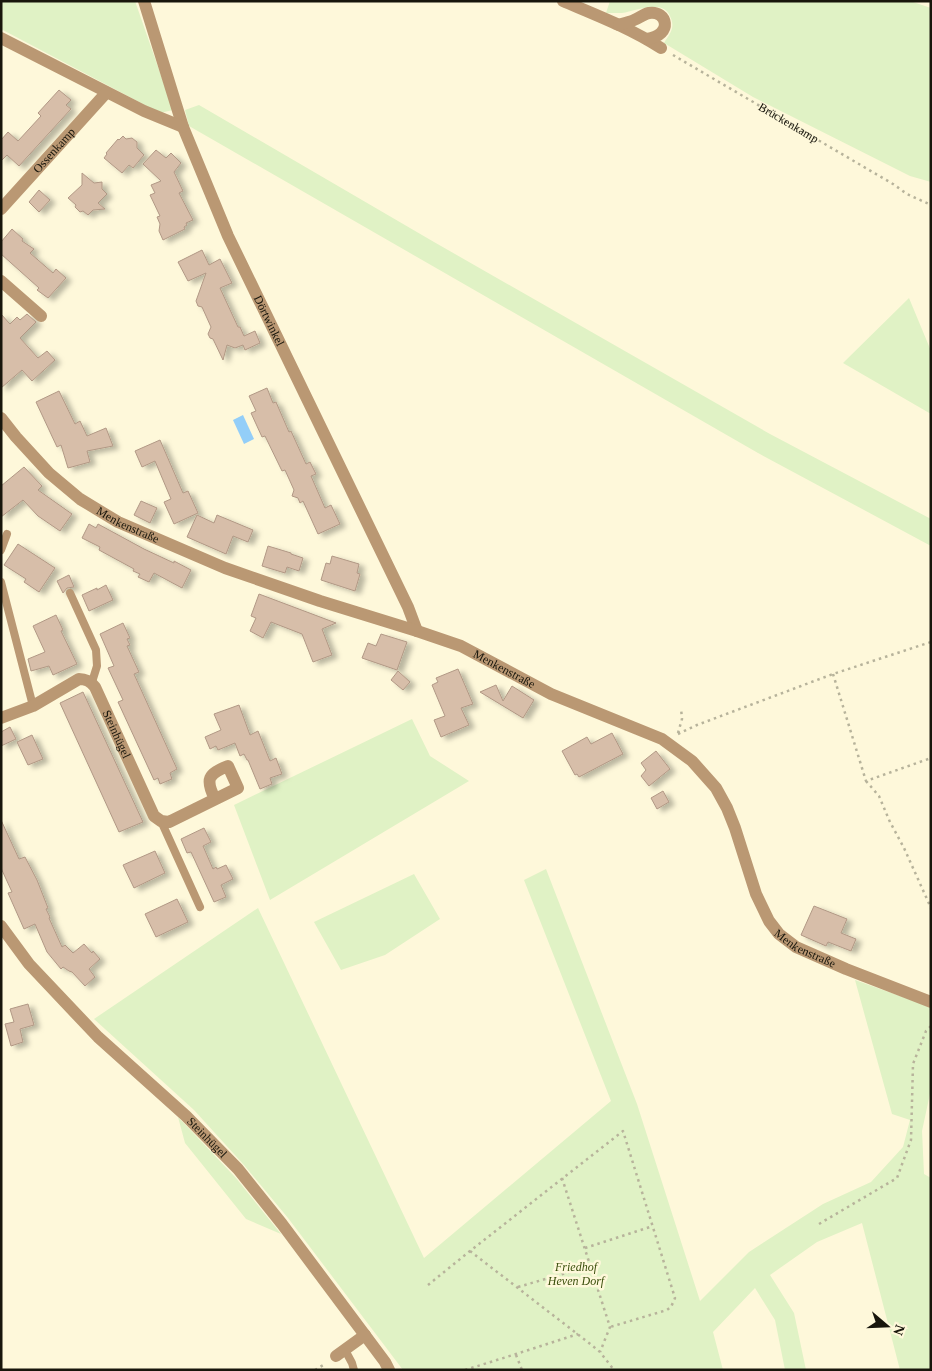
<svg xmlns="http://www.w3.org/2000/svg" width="932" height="1371" viewBox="0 0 932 1371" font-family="Georgia,serif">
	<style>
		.green { fill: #e0f2c5 }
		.water { fill: #93cef8 }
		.building { fill: #d7bea9; stroke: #b19885; filter: url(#shadow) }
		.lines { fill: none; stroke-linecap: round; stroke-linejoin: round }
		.path { stroke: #b7b39b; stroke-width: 2.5; stroke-dasharray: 2.5 4; stroke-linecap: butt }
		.service { stroke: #ba9873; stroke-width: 8 }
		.minor { stroke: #ba9873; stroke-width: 12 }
		.labels { text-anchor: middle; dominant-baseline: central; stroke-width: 5; stroke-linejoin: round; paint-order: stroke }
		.street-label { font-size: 12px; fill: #18160c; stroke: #fef8da }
		.park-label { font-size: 12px; font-style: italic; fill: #394d0a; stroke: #fef8da }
	</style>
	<defs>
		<filter id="shadow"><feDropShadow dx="5.5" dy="3" stdDeviation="2.5" flood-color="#0004"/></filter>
	</defs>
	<rect width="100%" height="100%" fill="#fef8da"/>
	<path class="green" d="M1,1H135L173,110L160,113L1,29Z
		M610,1H910L931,8V182L910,176L753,97L664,43C671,32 676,27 669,14C661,0 635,11 622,13C617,13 611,13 606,13Z
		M199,105L434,242L770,434L931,519V546L758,453L189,126L185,110Z
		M909,298L931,351V414L843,363Z
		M412,719L430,756L469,781L270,900L234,805Z
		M546,869L637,1104L700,1301L749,1252L823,1204L871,1182L903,1147L910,1120L892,1114L855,980L931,1007V1089L922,1131L924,1174L931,1178V1370H900L862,1223L817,1242L770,1275L794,1313L806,1370H785L775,1320L755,1288L713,1332L723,1370H403L288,1218L244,1165L194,1110L94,1019L258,908L424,1258L611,1101L524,880Z
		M414,874L440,919L385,955L341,970L314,922Z
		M178,1117L236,1178L281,1234L246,1219L185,1143Z"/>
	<path class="water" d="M243,415L254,439L244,444L233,420Z"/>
	<path class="building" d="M59,90L71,100L66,105L71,109L19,166L7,155L1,161V140L8,132L18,141L41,116L38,113Z
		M123,136L126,139L132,138L137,142V148L144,155L133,168L129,165L122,173L104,158L107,154L106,153L118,139L119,140Z
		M156,150L166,158L171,153L181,163L174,172L183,191L179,193L193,220L186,223L187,225L184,227L185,229L163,240L159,231L160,224L157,217L160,216L150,195L155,193L151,185L161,181L143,164Z
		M82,173L94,183L102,182V189L107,194L98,203L105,209L93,210L88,215L83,211L80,212L75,207L76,205L68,198L82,185Z
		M39,190L50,200L39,212L29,202Z
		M12,229L23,239L22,241L34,249L30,253L53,273L56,269L66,278L48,298L37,290L39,288L1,254V242Z
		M202,250L209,265L220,259L232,283L220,288L238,327H240L244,336L255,331L260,343L245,350L243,345L235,348L227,345L223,360L213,339L210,338L208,334L211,327L202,307L198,306L196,301L206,273L188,281L178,262Z
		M1,314L10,324L17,317L20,320L27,314L36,322L20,338L38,358L47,351L55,360L32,381L22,370L1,388Z
		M267,388L273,403L276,402L289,432L291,431L306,464L310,462L316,474L311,476L325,508L331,505L340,524L318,534L303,501L300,503L298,498L292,496L294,490L285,470L282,471L265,436L262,437L251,413L256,411L249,396Z
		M59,391L75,424L80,421L87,436L106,428L113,446L87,451L90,462L68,468L61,445L57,447L36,402Z
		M160,440L183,493L188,491L198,513L174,524L164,502L171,499L155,461L142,467L135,451Z
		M24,467L42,486L38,490L72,514L60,531L38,516L23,500L1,517V486Z
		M141,501L157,508L150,523L134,515Z
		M197,515L214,523L217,515L253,530L248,542L233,536L226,554L187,537Z
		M89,524L96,528L98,524L144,549L174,563V561L191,570L182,588L154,573L149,582L138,577L140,574L133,571L134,569L99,550L100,547L82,538Z
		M18,544L55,568L39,592L24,582L26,579L4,565Z
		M268,546L291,553V554L303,558L299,571L287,567L285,573L262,566Z
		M332,556L359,564L357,573L360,574L355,591L321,580L326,563L330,564Z
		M69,575L74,587L67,588L63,593L57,581Z
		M106,585L113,600L89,611L82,595L97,588V590Z
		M259,594L336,623L322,629L332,655L313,662L302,634L271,622L263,638L250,631L256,618L251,616Z
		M56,615L63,630L61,631L77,664L53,675L49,666L31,671L28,659L45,652L33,626Z
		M123,623L130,638L127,639L130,645L127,646L139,672L134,674L177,769L170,773L172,779L160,784L158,778L154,780L118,702L123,700L108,668L114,666L100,634Z
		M381,634L407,642L397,670L362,658L368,643L376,646Z
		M458,669L473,704L461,708L469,725L441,737L434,720L445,716L432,685L438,682L436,678Z
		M398,671L410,682L403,690L391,680Z
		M496,685L503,701L512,686L534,700L523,718L480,692Z
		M83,692L143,822L119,832L60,703Z
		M239,705L250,735L258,731L270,761L276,758L282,774L270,778L272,784L260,789L248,760H247L244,754L240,756L235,743L218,750L216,746L210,749L205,737L221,730L214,714Z
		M10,727L16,739L1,746V732Z
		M612,733L623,754L579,777L577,774L575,775L562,751L587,737L591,744Z
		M32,735L43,759L28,765L17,742Z
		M656,751L670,769L649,786L641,776L646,770L641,763Z
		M663,791L669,802L657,809L651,798Z
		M1,820L19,859L25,857L37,880L48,908L46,909L50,917L49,918L62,947L65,945L73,953L84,944L92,953L93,951L100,959L89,969L95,977L85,986L72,972L69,971L63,967L61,969L47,952L35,924L24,929L8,893L12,892L1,868Z
		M204,828L211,842L203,846L213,869L216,867L217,869L226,865L233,879L221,885L226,897L214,902L191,852L187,853L181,839Z
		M155,851L165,873L134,888L123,865Z
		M177,899L188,922L156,937L145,914Z
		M814,906L847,919L841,933L856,939L851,951L828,942L826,946L801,935Z
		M28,1004L34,1025L20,1029L23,1042L11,1046L5,1024L14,1022L10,1009Z"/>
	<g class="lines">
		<g class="path">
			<path id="s1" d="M673,55L893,184L907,194L931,205"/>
			<path d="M833,674L866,781L931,758"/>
			<path d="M678,733L682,719L681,708"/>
			<path d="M678,734L697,725L833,674L931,642"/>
			<path d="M866,781L879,796L890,822L904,848L931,908"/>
			<path d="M562,1178L610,1327L600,1352"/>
			<path d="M819,1224L897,1178L911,1140L913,1064L926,1031L931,1026"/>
			<path d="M585,1248L653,1226"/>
			<path d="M470,1251L589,1343L600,1352L614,1370"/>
			<path d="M428,1285L470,1251L623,1131L675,1298L671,1307L667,1310L610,1327"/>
			<path d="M518,1287L590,1266"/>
			<path d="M516,1355L522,1370"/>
			<path d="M315,1370L325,1364"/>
			<path d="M465,1370L516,1354L578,1334"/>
		</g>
		<path class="service" d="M1,550L7,534
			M1,582L33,706
			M70,593L96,650L97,666L92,682
			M161,821L200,907
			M345,1350L352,1363L354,1370"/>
		<g class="minor">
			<path id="s2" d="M144,1L183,127L228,236L408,607L417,631"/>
			<path d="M563,1C596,15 630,28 661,48"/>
			<path d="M619,25C624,23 630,22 634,20C639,18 644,14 649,13C667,10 674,35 647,39"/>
			<path d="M1,38L144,111L183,127"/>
			<path id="s3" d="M1,209L106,93"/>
			<path d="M1,281L41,316"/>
			<path id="s4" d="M1,418L16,437L49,473L80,499L118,522L225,568L320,601L417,631L461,646L551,694L662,739L692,761L716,788L727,808L735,828L756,894L769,921L779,934L796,947L846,969L931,1002"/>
			<path id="s5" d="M1,718L33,706L79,679C86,679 90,681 95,687L154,816L161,821L169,822L238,788L228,766C208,774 205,779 215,799"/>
			<path id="s6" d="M1,926L29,964L98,1037L186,1116L238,1169L282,1224L385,1362L389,1370"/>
			<path d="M336,1356L365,1335"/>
		</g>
	</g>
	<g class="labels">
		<g class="street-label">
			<text stroke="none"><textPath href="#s1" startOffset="134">Brückenkamp</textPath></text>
			<text stroke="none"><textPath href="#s3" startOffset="79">Ossenkamp</textPath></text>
			<text stroke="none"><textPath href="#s2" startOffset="344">Dörtwinkel</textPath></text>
			<text stroke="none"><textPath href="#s4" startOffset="168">Menkenstraße</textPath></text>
			<text stroke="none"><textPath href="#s4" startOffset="572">Menkenstraße</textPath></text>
			<text stroke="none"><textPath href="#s5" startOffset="158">Steinhügel</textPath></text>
			<text stroke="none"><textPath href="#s4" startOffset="1008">Menkenstraße</textPath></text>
			<text stroke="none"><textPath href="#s6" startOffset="296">Steinhügel</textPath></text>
		</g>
		<g class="park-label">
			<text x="576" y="1267">Friedhof<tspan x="576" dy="14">Heven Dorf</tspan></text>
		</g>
	</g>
	<rect width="932" height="1371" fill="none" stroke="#18160c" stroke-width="5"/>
	<g transform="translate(887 1326) rotate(109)" stroke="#fef8da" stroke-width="4" paint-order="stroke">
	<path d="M0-4L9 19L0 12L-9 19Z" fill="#18160c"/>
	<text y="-8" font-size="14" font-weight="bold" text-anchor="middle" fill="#18160c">N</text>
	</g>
</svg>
